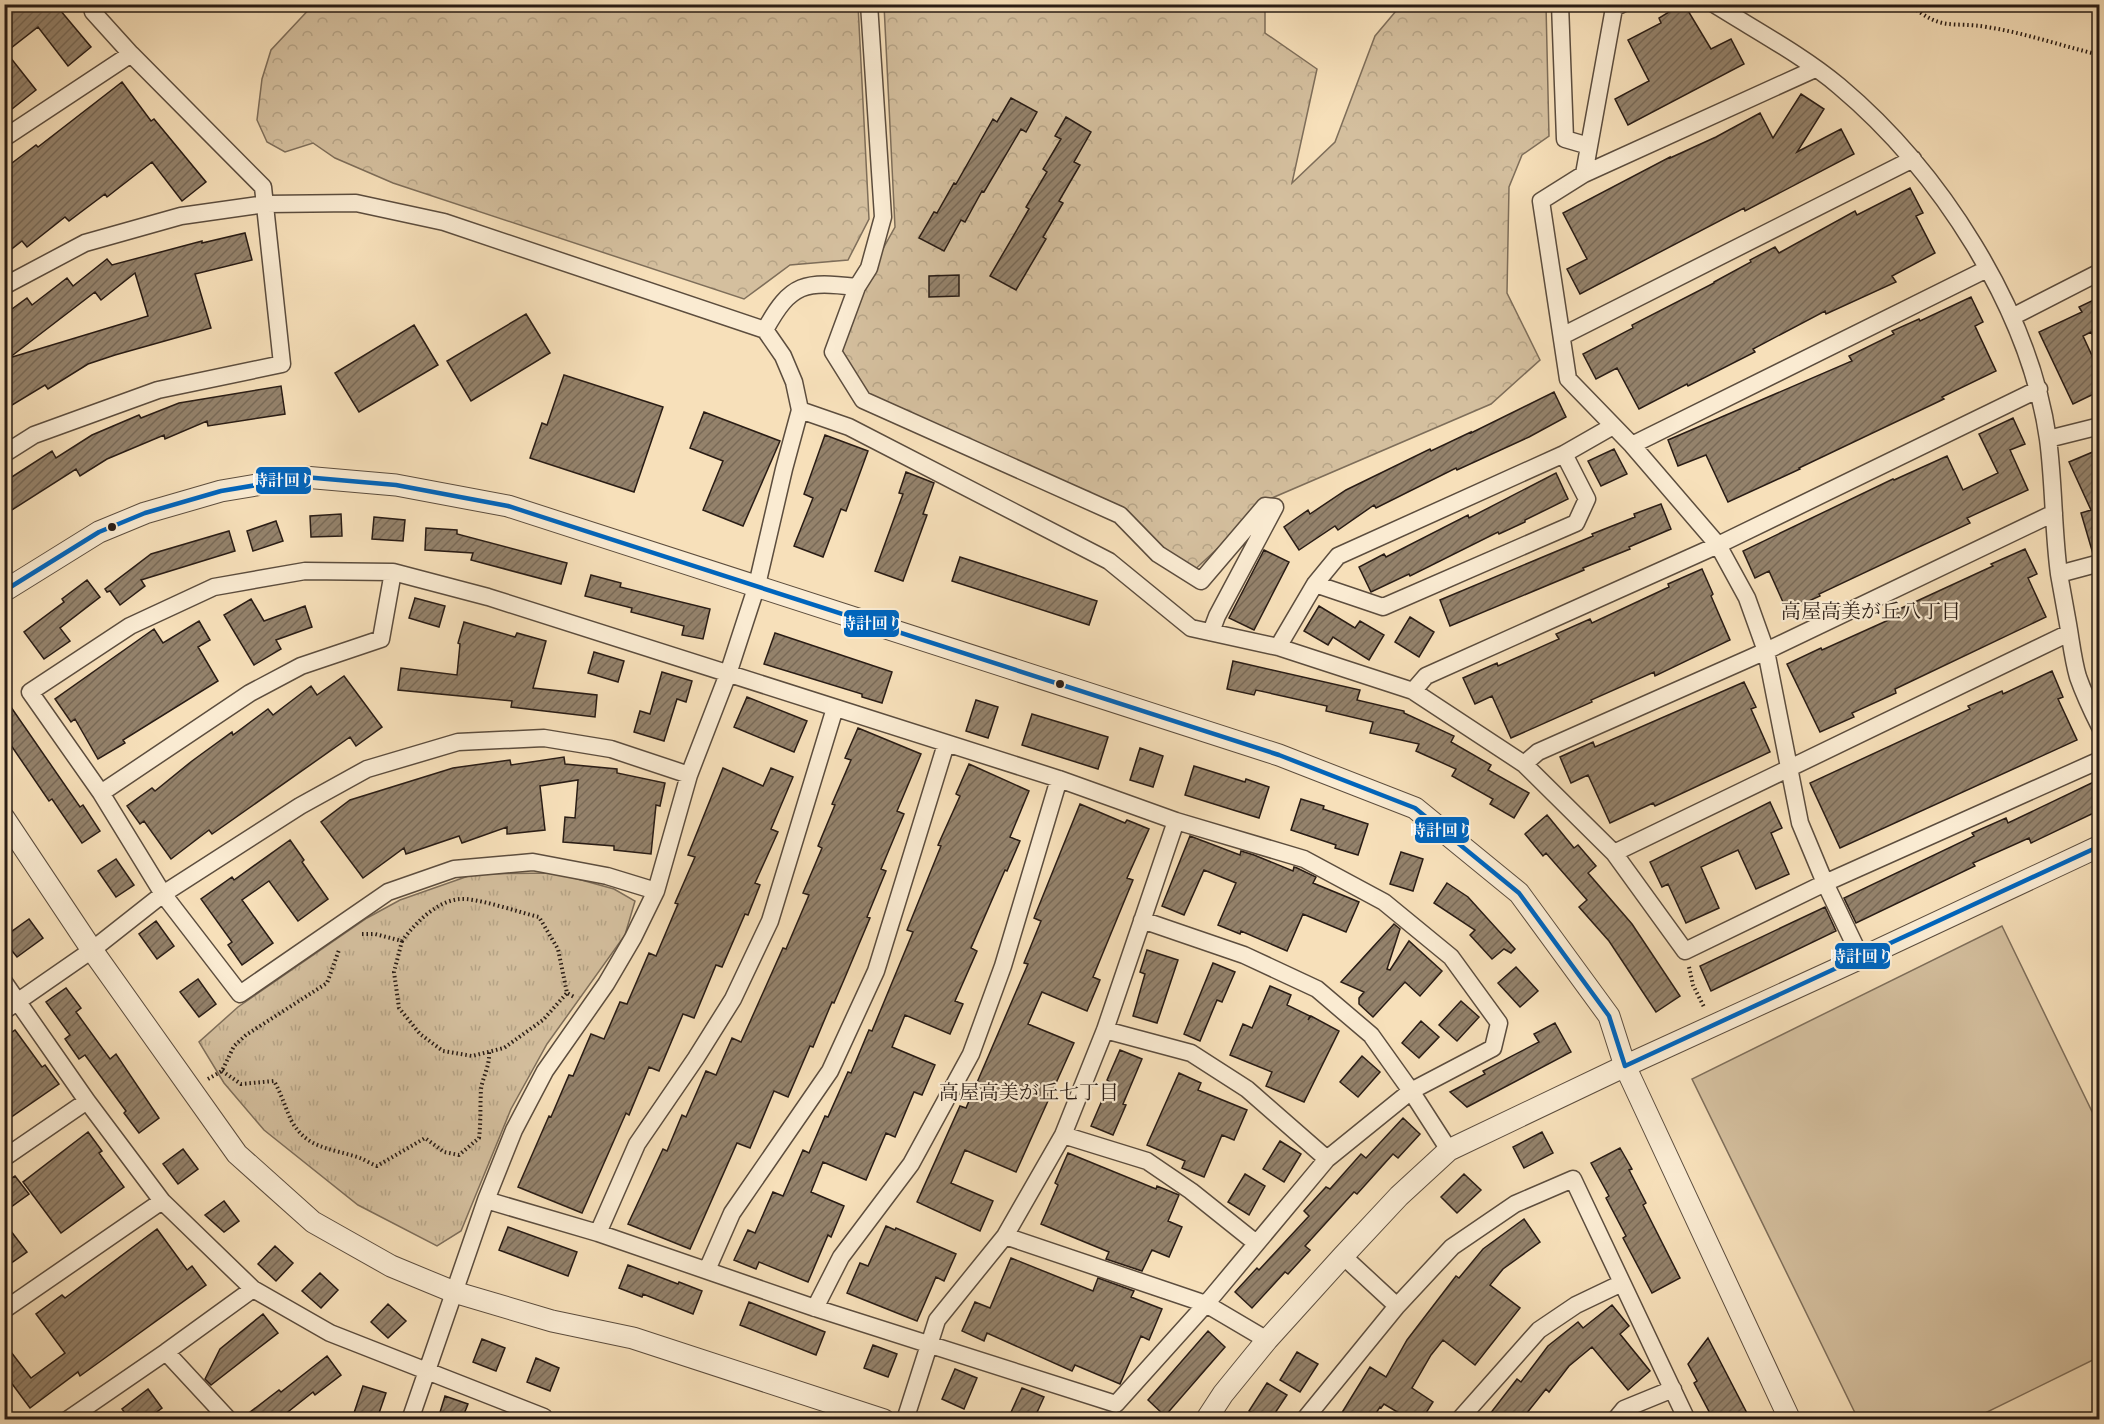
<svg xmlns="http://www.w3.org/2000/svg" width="2104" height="1424" viewBox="0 0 2104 1424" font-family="Vollkorn,'Noto Serif JP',serif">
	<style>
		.grass { fill: url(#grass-tufts); stroke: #7e6e5a; stroke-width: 1.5 }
		.forest { fill: url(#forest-crowns); stroke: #7e6e5a; stroke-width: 1.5 }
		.pitch { fill: #d4bf9e; stroke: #7e6e5a; stroke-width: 1.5 }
		.building { fill: url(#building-hatch); stroke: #291c15; stroke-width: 1.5; fill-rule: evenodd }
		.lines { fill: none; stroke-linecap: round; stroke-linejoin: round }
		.minor-casing { stroke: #5c4d3e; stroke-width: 19 }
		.tertiary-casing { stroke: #5c4d3e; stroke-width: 23 }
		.path { stroke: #291c15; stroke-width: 4; stroke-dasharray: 1.5 3; stroke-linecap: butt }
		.minor { stroke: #faebd2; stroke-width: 16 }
		.tertiary { stroke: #faebd2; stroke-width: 21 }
		.bus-1-casing { stroke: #faebd2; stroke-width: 9 }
		.bus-1 { stroke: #0065bd; stroke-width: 4.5 }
		.bus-dot { fill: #291c15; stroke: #faebd2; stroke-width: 2 }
		.labels { text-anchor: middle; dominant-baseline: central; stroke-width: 4.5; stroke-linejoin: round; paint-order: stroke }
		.neighbourhood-label { font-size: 20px; fill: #291c15; stroke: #faebd2 }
		.line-badge { stroke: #faebd2; stroke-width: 2 }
		.badge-label { font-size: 16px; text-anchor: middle; font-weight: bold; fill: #fff }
	</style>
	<defs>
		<pattern id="grass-tufts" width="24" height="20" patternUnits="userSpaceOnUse" patternTransform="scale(1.5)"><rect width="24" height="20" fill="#d4bf9e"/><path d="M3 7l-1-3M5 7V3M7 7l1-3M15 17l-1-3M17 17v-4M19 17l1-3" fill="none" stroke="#b6a487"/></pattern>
		<pattern id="forest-crowns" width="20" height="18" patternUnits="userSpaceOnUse" patternTransform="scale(1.5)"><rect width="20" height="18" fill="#d4bf9e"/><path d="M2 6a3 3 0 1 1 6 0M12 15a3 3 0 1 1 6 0" fill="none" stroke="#b6a487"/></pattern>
		<pattern id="building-hatch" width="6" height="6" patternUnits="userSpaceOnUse" patternTransform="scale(1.5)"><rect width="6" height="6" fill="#94826b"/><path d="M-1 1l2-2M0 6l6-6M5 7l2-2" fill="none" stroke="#796a57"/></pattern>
	</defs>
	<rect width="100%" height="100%" fill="#f7e0ba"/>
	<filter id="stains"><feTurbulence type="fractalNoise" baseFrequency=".00333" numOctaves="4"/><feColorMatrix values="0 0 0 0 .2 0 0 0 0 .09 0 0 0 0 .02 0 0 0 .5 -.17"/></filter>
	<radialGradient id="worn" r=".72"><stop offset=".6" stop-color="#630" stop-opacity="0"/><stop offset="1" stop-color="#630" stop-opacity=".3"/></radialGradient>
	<path class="grass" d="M556,873L614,889L635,901L625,935L547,1044L511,1109L461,1231L437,1246L358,1205L264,1130L224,1083L199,1042L238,1007L367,918L400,900L474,874Z"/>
	<path class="forest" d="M314,4L858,5L869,219L848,260L790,265L744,299L393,183L335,158L313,143L285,152L267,142L257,120L262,79L271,50Z
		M884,5H1265V33L1317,69L1292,183L1335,142L1375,36L1401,5H1546L1549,136L1522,155L1509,187L1507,293L1540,360L1491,404L1272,498L1190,574L1117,519L864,402L835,335L895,227Z"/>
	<path class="pitch" d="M2002,926L2099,1126V1357L1973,1419H1858L1692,1079Z"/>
	<path class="building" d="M4,4H55L91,47L68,66L38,27L6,52L36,90L12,109L4,99Z
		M1682,4H1684L1711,49L1731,39L1744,64L1628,125L1615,99L1649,81L1628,40L1661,23L1659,18Z
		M122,82L151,121L154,119L206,182L182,201L152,162L107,197L105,194L69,221L65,217L27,247L22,241L4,255V169L36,145L38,147Z
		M1801,94L1824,109L1797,152L1841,129L1854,154L1745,211L1744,208L1580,294L1567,269L1587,259L1563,213L1670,157V158L1716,137L1760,113L1773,138Z
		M1011,98L1037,112L1026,132L1021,129L984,192L982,191L965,222L961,220L944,251L919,238L934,212L937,213L954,183L956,184L993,119L997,122Z
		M1066,117L1091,132L1074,162L1080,165L1059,201L1063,203L1043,237L1046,239L1016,290L990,276L1029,209L1026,207L1047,172L1043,169L1061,139L1055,136Z
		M1910,188L1923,213L1916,216L1935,253L1892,276L1896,282L1826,314L1825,311L1753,349L1755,352L1688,386L1687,384L1639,409L1617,368L1596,379L1583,354L1633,328L1632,325L1714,283V282L1751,262L1750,260L1775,247L1779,253L1855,211L1857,215Z
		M245,233L252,260L195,274L211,328L115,355L88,364L48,389L45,385L4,410V315L27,298L32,305L67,278L73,286L107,259L112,265L202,241V243ZM135,273L148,316L9,358L95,292L101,300Z
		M959,275V296L929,297V276Z
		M1971,297L1983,322L1975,326L1996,371L1942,397L1944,399L1799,468L1800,469L1728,502L1706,455L1678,466L1668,440L1852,361L1849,356L1894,334L1892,331L1919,319L1920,321Z
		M2100,297V350L2091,332L2083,336L2100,373V391L2073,404L2039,332L2082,312L2079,307Z
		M526,314L550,353L471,401L447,361Z
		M414,325L438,365L359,412L335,373Z
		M564,375L663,407L634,492L530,458L542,423L547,425Z
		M281,386L285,414L208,426L207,421L165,439L164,435L107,459L80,476L76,469L4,515V482L52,451L56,458L92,435L139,415L141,418L179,403Z
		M1554,392L1566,417L1529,437L1457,470L1456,468L1376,508L1374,505L1338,530L1335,526L1299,550L1284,527L1308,510L1310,514L1346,490L1430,449L1431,451L1471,432V433Z
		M704,412L780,441L743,526L703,510L723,461L690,448Z
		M2013,418L2025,444L2010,450L2028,490L1967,518L1970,523L1819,594L1820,596L1787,611L1769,571L1755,578L1743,551L1893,479L1894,480L1947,456L1963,490L1998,473L1979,434Z
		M825,435L868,451L846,511L841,509L823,557L794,546L813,498L804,494Z
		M1614,449L1627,474L1601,486L1588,461Z
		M2100,449V553L2093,554L2081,513L2091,510L2069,462Z
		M906,472L934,483L923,514L927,515L903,581L875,571L903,494L899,493Z
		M1556,473L1568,499L1525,520V522L1499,534L1498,532L1410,576L1409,574L1371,592L1359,567L1384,554L1386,557L1468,515L1469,518Z
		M1661,504L1671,529L1629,547L1630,549L1583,568L1584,570L1450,626L1440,600L1593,536L1592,534L1635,517L1634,514Z
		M341,514L342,536L311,537L310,516Z
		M374,517L405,520L403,541L372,539Z
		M276,521L283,541L253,551L247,531Z
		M426,528L457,530V534L567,563L561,584L471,560L473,553L425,550Z
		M229,531L235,551L141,580L145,586L120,605L110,591L107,592L105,589L151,554Z
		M2025,549L2037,574L2028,578L2046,617L1895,689L1896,693L1852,713L1854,717L1820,732L1787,664L1821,648L1822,650L1893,618L1891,613L1993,566L1991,564Z
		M1264,550L1289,562L1254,630L1229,618Z
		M960,557L1097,601L1089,625L952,581Z
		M1702,569L1713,594L1711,596L1730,640L1655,676L1654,672L1591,700L1592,702L1511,738L1492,696L1475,704L1463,678L1497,663L1498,666L1559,639L1556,634L1590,619L1592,623L1669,587L1668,584Z
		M591,575L621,583L620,587L710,609L703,639L682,635L684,626L631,612L632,608L585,596Z
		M87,580L100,597L60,628L70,641L44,659L24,632L64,602L62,599Z
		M415,598L445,606L439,627L409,618Z
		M251,599L264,621L305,606L312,627L276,640L281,649L254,665L224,615Z
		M1319,606L1355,628L1360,621L1384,635L1369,660L1333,637L1328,645L1304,631Z
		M1410,617L1434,632L1419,657L1395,642Z
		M199,621L210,640L198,647L218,681L123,740L125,743L98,759L75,719L71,722L55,699L154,629L163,643Z
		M464,622L515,637L517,633L546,641L533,688L597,695L595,717L511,707L512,701L398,690L401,668L457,675L460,644L458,643Z
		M775,633L892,672L882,703L862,697V694L764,664Z
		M594,652L624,661L618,682L588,673Z
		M1233,661L1360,690L1357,700L1404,711V713L1454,736L1451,742L1491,765L1488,770L1529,793L1514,818L1490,804L1493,799L1452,776L1456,769L1416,751L1419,744L1370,733L1373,722L1326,711L1327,706L1256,690L1254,695L1227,689Z
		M2052,671L2063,697L2058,699L2077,740L1840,848L1810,783L1970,709L1968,706L2002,691L2003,694Z
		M662,672L692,681L686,702L677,699L664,741L634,732L640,711L650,714Z
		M344,676L382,727L356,746L350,737L212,834L209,830L171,859L144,821L140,824L127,806L152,788L155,791L192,761L232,732L233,735L268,709L273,715L311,686L317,695Z
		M1744,682L1756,707L1751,709L1770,752L1655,806L1653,803L1610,823L1588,775L1571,783L1560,757L1593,742L1595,747Z
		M4,697L80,807L83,805L100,831L82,843L52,799L49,801L4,735Z
		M747,697L807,721L794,752L734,727Z
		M976,700L998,707L988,738L966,731Z
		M1032,714L1108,737L1098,769L1022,745Z
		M858,728L921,754L897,811L904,814L881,869L886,871L867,917L870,918L846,975L834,1003L832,1002L813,1047L810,1046L788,1097L774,1091L750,1148L737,1143L690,1249L628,1224L663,1149L667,1151L682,1115L686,1117L706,1071L716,1075L732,1038L741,1042L783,948L786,949L809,895L803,893L822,848L818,846L835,805L832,804L851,760L845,758Z
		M1140,748L1163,756L1153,787L1130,780Z
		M564,757L565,764L617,769V773L665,783L660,806L656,805L651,854L614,850V846L563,842L565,817L575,818L578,780L540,786L545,830L507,834V827L462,843L459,836L406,854L404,848L363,878L321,822L350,800L453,768L510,760L511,765Z
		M969,764L1029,791L1010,837L1020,841L1007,871L1005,870L971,948L977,951L955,1001L963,1004L950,1034L905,1015L892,1047L935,1065L922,1095L914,1092L895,1137L886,1133L866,1180L823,1162L811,1192L844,1206L831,1237L828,1235L808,1282L759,1262L756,1269L734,1260L748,1230L755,1233L773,1192L783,1196L803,1150L809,1153L825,1116L828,1117L848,1072L851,1073L869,1030L872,1031L913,932L907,930L941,846L938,845L960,796L956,794Z
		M1194,766L1245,782L1246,779L1269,787L1259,818L1185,795Z
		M723,768L763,786L771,768L793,777L771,829L778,832L755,883L760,885L748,915L745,914L722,967L716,965L694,1018L683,1014L659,1071L649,1067L629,1115L626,1113L582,1213L518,1187L549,1116L551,1117L569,1075L573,1076L591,1034L604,1039L620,1002L627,1004L649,953L656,956L678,904L675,903L695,857L688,855Z
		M2100,779V810L2031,843L2029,838L1973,863L1975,866L1856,923L1844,898L1974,836L1972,833L2006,818L2008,823Z
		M1301,799L1324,806L1323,809L1368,824L1358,855L1335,848L1336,845L1291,830Z
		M1770,802L1782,828L1771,833L1789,874L1756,889L1738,850L1701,867L1719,908L1686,923L1668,884L1662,887L1650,862Z
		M1080,804L1125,823L1127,820L1149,829L1127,878L1133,880L1093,977L1100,980L1087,1011L1042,992L1028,1024L1074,1043L1016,1172L965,1150L951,1183L993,1201L980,1231L917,1202L960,1106L966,1108L1028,964L1024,963L1041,921L1034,918Z
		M1547,815L1574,848L1578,845L1596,866L1588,873L1632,924L1680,996L1656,1012L1609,941L1579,907L1587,900L1546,853L1543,856L1525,834Z
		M1190,836L1240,855L1241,851L1254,855L1293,871L1294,867L1297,868L1316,877L1313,883L1359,902L1346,932L1303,914L1287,951L1241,931L1240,934L1218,925L1236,883L1204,870L1184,915L1162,906Z
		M290,840L304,860L302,862L328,899L298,921L269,881L242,900L273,943L242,965L228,945L232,942L201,899L232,877L234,880Z
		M1401,852L1423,859L1413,891L1390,884Z
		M116,859L134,885L116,897L98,871Z
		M1447,883L1468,897L1515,949L1511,953L1504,949L1492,959L1470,935L1475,930L1434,903Z
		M1825,907L1836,931L1711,991L1700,966Z
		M29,919L43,938L17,957L4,941V937Z
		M156,921L174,946L157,959L139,934Z
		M1394,924L1400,929L1387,969L1390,970L1409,941L1442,971L1420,996L1405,982L1373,1017L1359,1004V998L1364,992L1341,982Z
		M1147,950L1178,960L1157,1023L1133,1016L1145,974L1140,972Z
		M1213,963L1235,972L1222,1002L1217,1000L1200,1041L1184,1034Z
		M1516,967L1538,991L1520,1007L1498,983Z
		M198,979L216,1004L199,1017L180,992Z
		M1270,986L1291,995L1287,1005L1310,1016L1308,1020L1311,1016L1339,1031L1304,1102L1266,1086L1272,1072L1230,1055L1243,1024L1252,1028Z
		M66,988L81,1008L76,1012L110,1059L116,1054L159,1118L139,1133L124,1113L126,1111L85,1055L79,1059L65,1039L70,1035L46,1002Z
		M1461,1001L1479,1017L1457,1041L1439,1025Z
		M1421,1021L1439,1037L1419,1058L1402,1043Z
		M1555,1023L1571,1052L1467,1107L1450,1092L1485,1074L1483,1071L1539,1042L1534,1034Z
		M15,1030L42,1067L45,1065L59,1084L4,1122V1038Z
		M1120,1050L1142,1059L1123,1104L1126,1105L1113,1135L1091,1126L1110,1082L1107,1080Z
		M1362,1056L1380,1072L1358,1097L1340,1082Z
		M1179,1073L1201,1083L1198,1090L1247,1110L1234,1140L1222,1135L1204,1177L1182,1168L1185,1161L1147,1145Z
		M1403,1118L1420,1134L1398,1158L1393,1154L1357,1194L1354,1192L1305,1246L1310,1250L1288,1274L1285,1272L1252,1308L1235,1292L1257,1268L1259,1270L1309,1216L1304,1211L1326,1187L1330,1189L1361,1154L1366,1158Z
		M88,1132L102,1151L99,1153L124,1187L61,1233L23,1182Z
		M1542,1132L1553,1153L1524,1168L1513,1147Z
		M1280,1141L1301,1154L1284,1182L1263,1169Z
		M1620,1148L1632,1169L1629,1170L1646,1203L1643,1205L1680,1278L1652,1293L1623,1238L1626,1236L1606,1198L1609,1196L1591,1163Z
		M183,1149L198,1169L178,1184L163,1164Z
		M1068,1153L1156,1189L1157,1186L1179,1195L1168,1221L1182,1227L1169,1257L1152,1250L1142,1271L1106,1259L1109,1252L1041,1224L1058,1185L1055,1183Z
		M1245,1174L1265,1186L1249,1215L1228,1202Z
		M1464,1174L1481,1190L1457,1213L1441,1197Z
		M15,1176L29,1194L4,1212V1183Z
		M224,1201L239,1221L224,1232L205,1215Z
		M1524,1219L1540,1242L1503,1269L1490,1285L1520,1308L1475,1365L1443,1340L1431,1355L1412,1388L1433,1402L1422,1419H1409L1384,1404L1381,1408L1380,1407L1372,1419H1338L1370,1367L1386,1377L1407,1340L1456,1276L1459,1278L1483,1249Z
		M4,1222L27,1252L4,1268Z
		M886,1226L895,1230L896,1228L956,1254L944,1281L936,1277L917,1321L847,1293L860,1263L868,1266Z
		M508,1227L577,1252L568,1276L499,1250Z
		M157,1229L187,1270L192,1266L206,1285L80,1376L78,1372L30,1408L4,1373V1343L31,1378L65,1353L36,1314L62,1295L65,1298Z
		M275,1246L293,1263L276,1281L258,1264Z
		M1011,1258L1093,1291L1098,1278L1134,1291L1131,1297L1162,1309L1149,1340L1141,1336L1120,1384L1075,1365L1072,1371L987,1333L984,1341L962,1331L975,1302L990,1308Z
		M628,1265L678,1284L679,1282L702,1291L693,1314L643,1294L642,1297L619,1288Z
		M320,1273L338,1290L321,1308L302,1291Z
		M749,1302L825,1332L816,1355L740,1325Z
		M388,1304L406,1321L388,1338L371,1322Z
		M1612,1305L1629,1326L1620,1334L1650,1371L1628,1390L1592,1347L1569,1366L1549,1392L1546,1389L1522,1419H1486L1517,1379L1521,1382L1548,1346L1578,1322L1583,1328Z
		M263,1314L278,1333L211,1385L205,1379L220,1349Z
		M1208,1331L1225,1347L1165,1416L1148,1400Z
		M1708,1338L1750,1419H1713L1694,1383L1697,1381L1688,1364Z
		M482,1339L505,1348L496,1371L473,1362Z
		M873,1345L897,1354L888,1377L864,1368Z
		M1297,1352L1318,1364L1300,1392L1280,1380Z
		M327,1356L341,1375L315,1395L313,1392L279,1419H241L279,1390L281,1392Z
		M536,1358L559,1368L550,1391L527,1382Z
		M955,1369L977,1378L964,1409L942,1399Z
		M1267,1383L1287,1395L1271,1419H1264L1249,1411Z
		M363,1386L386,1393L377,1419H352Z
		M1022,1388L1044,1397L1034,1419H1008Z
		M148,1389L162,1408L147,1419H129L122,1409Z
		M445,1396L468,1404L462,1419H438Z"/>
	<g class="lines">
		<defs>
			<path id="minor" d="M1560,4L1565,139L1589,146
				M1714,4C1755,30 1802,55 1839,86C1939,170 2029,308 2048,439C2054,484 2053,529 2059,574C2062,591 2065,607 2068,624C2071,641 2073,660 2078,677C2084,694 2092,711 2100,727
				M1815,69L1584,174L1541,201L1568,379L1632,445L1718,545L1747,598L1766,651L1800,823L1825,883L1861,958
				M4,138L131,54
				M1584,174L1614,8L1622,4
				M4,286L85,243L181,216L266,204L356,203L444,222L765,330L783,356L794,382L800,410L784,469L757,585L728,674L689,775L656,891L633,938L606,984L545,1071L514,1130L486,1200L410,1420
				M857,287L833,352L863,400L1120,515L1158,554L1201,581L1265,506L1275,507L1217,616L1211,632
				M2012,317L2100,272
				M765,330C791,282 805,281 857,287L869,268L883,217L869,4
				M1562,336L1913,159
				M800,410L849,427L1109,561L1191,628L1278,647L1413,691L1524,764L1614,853L1685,951L1825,883L2100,760
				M2048,439L2100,426
				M1632,445L1987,269
				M4,454L34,435L158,390L282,364L263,187L131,54L93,12L91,4
				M2059,574L2100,563
				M1315,584L1383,607L1576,523L1587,499L1564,454
				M1278,647L1315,584L1338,556L1564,454L1613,426
				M1413,691L1426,676L1718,545L2039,389
				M1524,764L1538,752L1766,651L2054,513
				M101,793L250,693L301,666L381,639L393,572
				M1614,853L2069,633
				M1142,920L1244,955L1317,989L1371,1035L1411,1091L1449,1150
				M4,982L87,1101L162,1201L253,1289L330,1333L544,1417L543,1420
				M4,1011L92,950L163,894L300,806L367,769L458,742L544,738L611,749L689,775
				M1105,1030L1191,1053L1247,1089L1327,1159
				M1063,1135L1147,1161L1191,1191L1256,1243
				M4,1158L87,1101
				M486,1200L598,1233L815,1308L1116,1404L1206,1304L1327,1159L1411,1091L1493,1048L1499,1023L1451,957L1384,902L1304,859L1176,821L1059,779L488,597L393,572L305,571L214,587L130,626L30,692L101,793L163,894L240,994L388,892L454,869L533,862L607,876L656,891
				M598,1233L637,1144L696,1058L733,999L770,921L835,708
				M1005,1236L1206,1304L1267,1340
				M1343,1256L1397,1306
				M707,1270L732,1213L830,1071L876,971L946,744
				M815,1308L841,1257L911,1164L971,1054L1003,966L1059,779
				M4,1310L162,1201
				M166,1352L229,1420
				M67,1420L166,1352L253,1289
				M905,1420L937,1320L1005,1236L1063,1135L1105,1030L1176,821
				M1304,1420L1397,1306L1452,1247L1515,1204L1573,1179L1687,1420
				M1459,1420L1539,1330L1576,1305L1622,1283
				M1615,1420L1624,1409L1673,1389"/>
			<path id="tertiary" d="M4,591L99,532L145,513L221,491L304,477L396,485L508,506L1279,755L1415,808L1519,893L1609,1016L1625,1066L1790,1420
				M4,818L92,950L237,1154L313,1222L391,1266L454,1292L552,1321L633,1338L884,1420
				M1206,1420L1223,1394L1267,1340L1343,1256L1399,1196L1449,1150L1625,1066L1861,958L2100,846"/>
		</defs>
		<use href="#minor" class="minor-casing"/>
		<use href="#tertiary" class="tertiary-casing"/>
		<path class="path" d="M1910,4C1941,32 1952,21 1987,27C2025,33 2062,46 2100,55
			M362,934H375L402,941C416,922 440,897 466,899C487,901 518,912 539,917L558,949L567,993L574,997
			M402,941L394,972L399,1008L420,1034L443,1051L472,1056L504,1048L543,1020L567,993
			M1689,967L1693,985L1704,1007
			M222,1071L241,1084L274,1081C281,1093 285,1107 291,1120C307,1150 332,1148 360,1158C365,1160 371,1164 377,1166L425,1138L444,1152L459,1155L479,1138C481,1122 480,1106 481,1089C483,1076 490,1066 489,1052
			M208,1079L222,1071L234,1046L246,1035L327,983L339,950"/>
		<use href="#minor" class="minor"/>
		<use href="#tertiary" class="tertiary"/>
		<defs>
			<path id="bus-1" d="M4,591L99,532L145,513L221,491L304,477L396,485L508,506L1279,755L1415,808L1519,893L1609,1016L1625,1066
				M1625,1066L2100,846"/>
		</defs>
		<use href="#bus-1" class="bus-1-casing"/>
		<use href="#bus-1" class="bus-1"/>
	</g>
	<g class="bus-dot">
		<circle cx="112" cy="527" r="5"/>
		<circle cx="1060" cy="684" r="5"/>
	</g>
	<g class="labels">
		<g class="neighbourhood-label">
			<text x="1871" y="613">高屋高美が丘八丁目</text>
			<text x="1029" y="1094">高屋高美が丘七丁目</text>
		</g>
	</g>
	<g class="line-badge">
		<rect x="255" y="466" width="57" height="29" rx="6" fill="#0065bd"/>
		<rect x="843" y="609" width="57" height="29" rx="6" fill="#0065bd"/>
		<rect x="1414" y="816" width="56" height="28" rx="6" fill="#0065bd"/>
		<rect x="1834" y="942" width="57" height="28" rx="6" fill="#0065bd"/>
	</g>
	<g class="badge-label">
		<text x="284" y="486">時計回り</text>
		<text x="872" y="629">時計回り</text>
		<text x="1442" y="836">時計回り</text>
		<text x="1862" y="962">時計回り</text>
	</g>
	<rect width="2104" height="1424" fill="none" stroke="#f7e0ba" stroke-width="24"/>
	<rect x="6" y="6" width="2092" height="1412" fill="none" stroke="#291c15" stroke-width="3"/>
	<rect x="12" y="12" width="2080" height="1400" fill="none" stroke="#291c15" stroke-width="1.5"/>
	<rect width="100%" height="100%" filter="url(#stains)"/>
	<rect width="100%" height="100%" fill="url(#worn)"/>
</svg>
